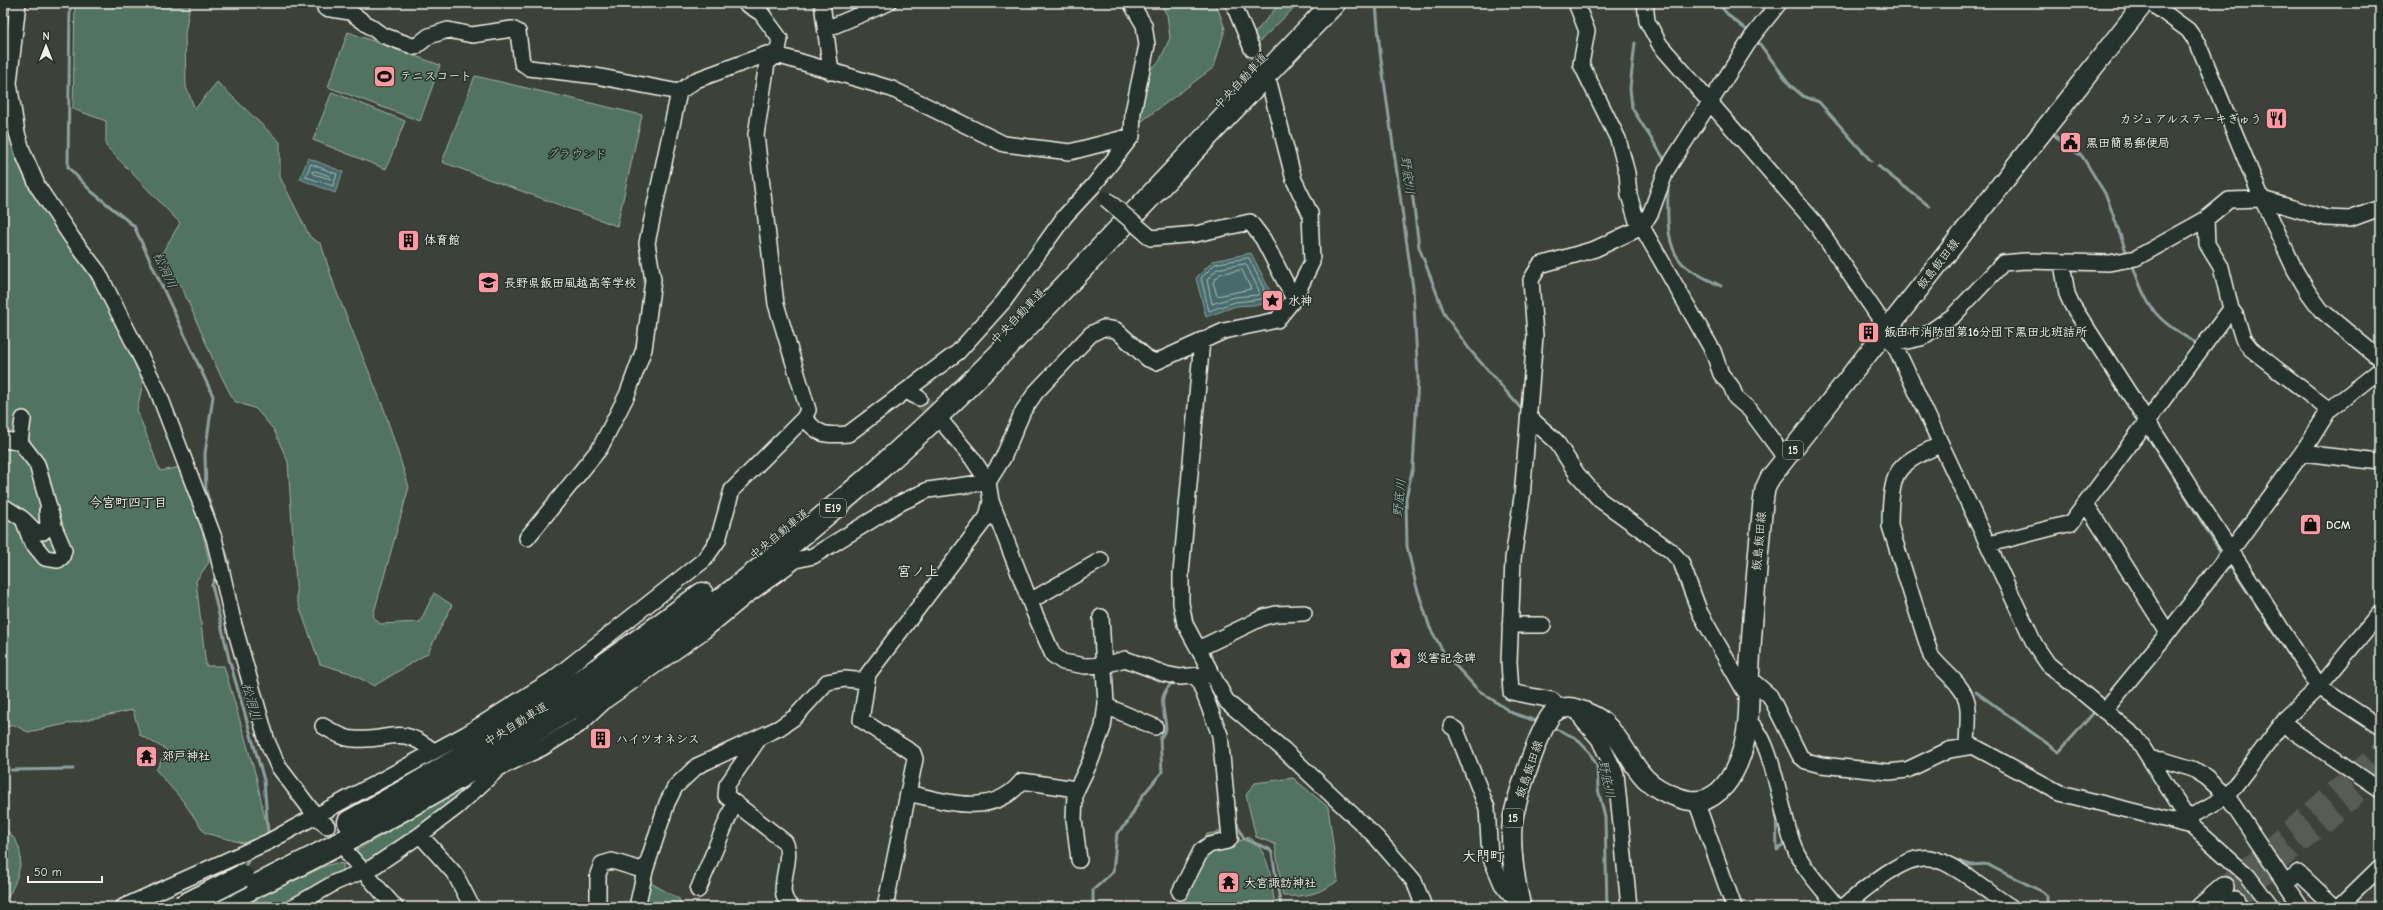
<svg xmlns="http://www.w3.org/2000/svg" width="2383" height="910" viewBox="0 0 2383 910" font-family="'Comic Neue','Klee One',sans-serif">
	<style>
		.green { fill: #51735e; stroke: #a2b2a3 }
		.water { fill: #476b6d; stroke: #8ca19e }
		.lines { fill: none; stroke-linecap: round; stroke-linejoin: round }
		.shore { stroke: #afbbb7; stroke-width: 1 }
		.stream { stroke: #8ca19e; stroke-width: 3 }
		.minor-tunnel { stroke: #585b54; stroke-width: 15; stroke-dasharray: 15 8; stroke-linecap: butt }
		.major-tunnel { stroke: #585b54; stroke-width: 19; stroke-dasharray: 19 10; stroke-linecap: butt }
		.minor-casing { stroke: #f4f1e8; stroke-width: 18 }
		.major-casing { stroke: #f4f1e8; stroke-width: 22 }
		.highway-casing { stroke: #f4f1e8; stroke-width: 25 }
		.minor { stroke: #26332d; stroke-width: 15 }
		.major { stroke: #26332d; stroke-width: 19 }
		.highway { stroke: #26332d; stroke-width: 22 }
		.minor-bridge-casing { stroke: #f4f1e8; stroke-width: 18; stroke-linecap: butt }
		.highway-bridge-casing { stroke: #f4f1e8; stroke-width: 25; stroke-linecap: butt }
		.minor-bridge { stroke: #26332d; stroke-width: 15 }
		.highway-bridge { stroke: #26332d; stroke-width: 22 }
		.labels { text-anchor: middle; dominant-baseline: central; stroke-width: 3; stroke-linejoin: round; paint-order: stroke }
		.shield { fill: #26332d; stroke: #b6b8b0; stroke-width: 1 }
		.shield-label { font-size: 11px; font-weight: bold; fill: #f4f1e8 }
		.poi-label { font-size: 12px; font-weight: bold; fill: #f4f1e8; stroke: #26332d; text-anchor: start }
		.street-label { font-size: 12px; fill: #f4f1e8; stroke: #26332d }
		.park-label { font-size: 12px; fill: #b3bfb1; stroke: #26332d }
		.water-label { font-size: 13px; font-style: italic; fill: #afbbb7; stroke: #26332d }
		.neighbourhood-label { font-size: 13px; font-weight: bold; fill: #f4f1e8; stroke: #26332d }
		.quarter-label { font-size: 14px; font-weight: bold; fill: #f4f1e8; stroke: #26332d }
	</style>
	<rect width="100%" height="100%" fill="#3c413a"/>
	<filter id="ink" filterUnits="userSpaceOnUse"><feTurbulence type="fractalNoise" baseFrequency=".025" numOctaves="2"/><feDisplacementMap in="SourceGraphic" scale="8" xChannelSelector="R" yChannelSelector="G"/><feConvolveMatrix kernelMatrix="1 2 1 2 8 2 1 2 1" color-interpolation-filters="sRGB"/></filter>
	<g filter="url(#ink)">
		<path class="green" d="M3,3H12L3,83Z
			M75,3H190L185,34L186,87L195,109L217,82L280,142V177L310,237L321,244L335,288L384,409L409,487L373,616L380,624L420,622L434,593L452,605L428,653L374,686L350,673L320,664L297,600L288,462L274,430L256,409L234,401L215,364L183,290L161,255L180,223L106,146V121L73,109Z
			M1160,3H1216L1225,29L1214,67L1138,124L1142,79L1160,60L1170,38L1167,15Z
			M1280,3H1299L1257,44L1254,34Z
			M348,32L440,65L420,121L328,87Z
			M475,76L642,115L617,226L442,162Z
			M332,92L405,121L386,169L313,140Z
			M3,100L13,145L33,190L104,298L143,382L137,410L160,471L181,467L198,510L209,562L196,581L206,666H224L256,776L268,833L250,845L205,833L183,801L156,770L167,750L140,735L133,710L28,732L14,725L3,728Z
			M1293,778L1328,807L1338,881C1317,894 1308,897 1283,896L1275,844L1256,837L1246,795L1255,783Z
			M464,784L471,787L374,862H366L355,851L437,804Z
			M3,826C7,831 14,837 17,843C27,863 13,889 3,906Z
			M1236,829L1240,841L1249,837C1271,852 1271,883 1275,907H1177L1193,853L1207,834Z
			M336,863L344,864L341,874L278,907L242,906L325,866Z
			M651,883L679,899L683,907H641L646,888Z"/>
		<path class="water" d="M308,158L343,172L335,193L300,179Z
			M1251,253L1269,289L1266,304L1236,306L1206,317L1196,278L1213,261Z"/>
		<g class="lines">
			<path class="shore" d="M311,164L337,174L333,186L306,177Z
				M315,171L330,176L331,179L313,174L312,172Z
				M1249,258L1264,289L1262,299L1235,302L1209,311L1201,278L1215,264Z
				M1246,264L1259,290L1258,295L1234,297L1212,304L1207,280L1217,269Z
				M1242,270L1251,289L1217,296L1213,282L1220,274Z"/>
			<path class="stream" d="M70,3L68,167L91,191L134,226L213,396L205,454L206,491L229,563
				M768,3L771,17
				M1376,3L1380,52L1413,288L1418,379L1413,467L1406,498L1407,546L1416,585L1430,628L1444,653L1478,690L1512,713L1539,722
				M1718,3L1729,16L1748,31
				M1756,39L1791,86L1803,96L1819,102L1871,161
				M1635,43L1630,88L1632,108L1666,162
				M2051,132L2066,146L2082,156L2106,195L2127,254
				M1408,159L1419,247L1445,315L1470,350L1524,412
				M1878,166L1929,206
				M1668,184C1668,208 1664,246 1683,264C1694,274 1709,280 1721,286
				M2133,266C2148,311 2156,319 2196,343
				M2145,432L2220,551
				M2229,564L2311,688
				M215,578L212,585L229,659L264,780L268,833
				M1976,692L2059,752L2097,709
				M2320,697L2340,710
				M1552,727L1576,738L1590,753L1597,766L1598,789L1605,817L1607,907
				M11,770L73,769
				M1776,809L1777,850L1788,842
				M1235,819L1244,839L1269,849L1272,853L1281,907
				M1951,859L1971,865L1986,864L2043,892L2047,896V907
				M244,868L251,856
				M1093,907V890L1113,872L1117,833L1127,823L1143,795L1162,772L1160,739L1166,729C1165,708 1155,698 1174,681"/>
			<path class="minor-tunnel" d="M1252,49L1268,84
				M919,398L942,422"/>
			<path class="major-tunnel" d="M2224,887L2380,751
				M2235,901L2380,774"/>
			<defs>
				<path id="minor" d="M18,3L9,83L17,133L23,153L38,187L72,238L98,272L157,389L214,538L234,625L267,741L278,766L315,815L327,826
					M745,3L761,13L780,39L777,55L767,63L756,135L776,304L808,410L804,418
					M822,3L831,72
					M1233,3L1252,49
					M1576,3L1587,31L1581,64L1618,139L1627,173L1629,195L1639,228
					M1645,3L1647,21L1660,45L1815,223L1887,329L2035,645L2048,664L2136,737L2192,826L2248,876L2271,907
					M2151,3L2188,30L2198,44L2262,199L2295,270L2308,292L2321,310L2380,359
					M3,4V3
					M325,8L350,12L382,35L415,47L429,36L448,30L472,35L512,29L518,32L522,63L529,68L596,76L679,92
					M826,29L888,3
					M2206,219L2207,244L2221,267L2231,309L2236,316L2243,339L2251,349L2329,410
					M1642,227L1713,351L1721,374L1731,386L1736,398L1750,410L1786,459
					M1143,231L1151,238L1196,234L1250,222L1263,239L1294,299
					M2062,263L2067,294L2072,305L2319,687L2380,727
					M1202,340L1181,573V603L1185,624L1227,702L1284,750L1376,837L1414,881L1424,907
					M1893,344L1921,338L1953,316L2003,263L2025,261L2109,263L2136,258L2206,219L2229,200L2262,199L2326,218L2350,219L2380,208
					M906,391L919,398
					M1529,417L1556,441L1577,474L1600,500L1671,551L1681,562L1700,613L1744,690L1749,695
					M942,422L972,458L988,482L991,501L1034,612L1053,655L1063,662L1085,666L1105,665L1125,659L1165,674L1180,677L1211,674
					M3,440L20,442
					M1941,444C1928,451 1905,459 1897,474C1891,486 1890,512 1890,526L1931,656C1942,671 1963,684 1967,702C1970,715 1967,732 1967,745
					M2302,453L2380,462
					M988,482L1003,458L1023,411L1036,392L1091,334L1103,328L1116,330L1148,359L1156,362L1224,331L1277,320L1294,299L1312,262L1310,213L1294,180L1270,86
					M2086,504L2168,633
					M3,506L23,519L31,541L45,558L58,560L62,557L64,550L55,529L37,464L20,442L23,419
					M24,520L35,531L43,532L48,526L47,511
					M527,538L600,448L627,395L644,349L653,280L647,243L679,92L696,80L767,54L777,55L892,89L1004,144L1070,152L1132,136
					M1989,544L2071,523L2231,309
					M1030,601L1101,560
					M1510,625H1543
					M1198,649L1264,617L1276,614L1304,613
					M1749,678L1770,696L1800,756L1806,761L1821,765L1889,772L1907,770L1949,750L1973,746L2060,793L2192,826
					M1106,706L1155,727
					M1560,709L1552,700L1511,692L1509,662L1513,559L1522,497L1535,336L1531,280L1540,265L1595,249L1642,227L1651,212L1666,171L1752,37L1779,3
					M1577,709L1583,721L1599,739L1616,774L1629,907
					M2104,711L2168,633L2230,552L2302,453L2329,410L2380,370
					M1748,722C1772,733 1782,820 1794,847C1803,869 1823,889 1837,907
					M2283,724L2380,790
					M323,726C332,731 343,739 354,739C390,742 399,723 433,751
					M1451,726L1456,730L1487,808L1490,856L1502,884L1511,895L1519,900
					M760,737L727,785L726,796L785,842C795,861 772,891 791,907
					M2150,759L2163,760L2193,769L2206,777L2227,796L2301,907
					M908,793C947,802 993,818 1022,781L1076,789
					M1696,801L1734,907
					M2188,818L2227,796L2288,716L2319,687L2380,613
					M420,835L455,874L472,907
					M349,855L395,907
					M1079,860L1074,819L1075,793L1091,760L1103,727L1106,704L1101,617
					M2285,884L2299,873L2335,907
					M698,890L734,804
					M1180,892L1201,851L1209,845L1228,841L1230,838L1220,735L1197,676
					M123,907L268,842L466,734L553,679L704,560L718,540L732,490L804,418C819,435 824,436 848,434L958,352L1004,301L1065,216L1093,186L1132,136L1133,112L1147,45L1144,25L1131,3
					M293,907L336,882L373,867L420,835L458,806L499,768L542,748L579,725L606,700L704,631L745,597L796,560L813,556L898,504L928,490L988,482
					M598,907V874L602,864L612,861L645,871
					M637,907L645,871L667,803L675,787L697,766L779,728L795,717L827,682L845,679L866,681
					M885,907L915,759L913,753L861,720L868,674L987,517L991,501
					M1843,907C1863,891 1903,854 1930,858C1956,863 1988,893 2011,907
					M2339,907L2380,867"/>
				<path id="major" d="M1521,907C1515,881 1510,853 1512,826C1513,807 1540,726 1553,713C1559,708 1568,706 1576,709C1584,711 1598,717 1604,723C1634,751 1631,782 1677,797C1690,802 1703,803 1714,795C1730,785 1740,761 1744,744C1751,717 1748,690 1750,663C1753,609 1758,556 1763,503L1765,489L1770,478L2144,3
					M2201,907L2224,887
					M2228,907L2235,901"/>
				<path id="highway" d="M349,822C472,755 590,679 702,594
					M212,907C359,838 502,758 635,664C720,604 802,536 880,468C953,404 1021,333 1088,262C1170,176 1251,89 1334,3"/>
			</defs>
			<use href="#minor" class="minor-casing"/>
			<use href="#major" class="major-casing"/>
			<use href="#highway" class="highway-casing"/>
			<use href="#minor" class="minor"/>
			<use href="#major" class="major"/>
			<use href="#highway" class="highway"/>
			<defs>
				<path id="minor-bridge" d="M1106,199L1143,231"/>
				<path id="highway-bridge" d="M181,907L242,876"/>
			</defs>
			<use href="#minor-bridge" class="minor-bridge-casing"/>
			<use href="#highway-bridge" class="highway-bridge-casing"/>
			<use href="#minor-bridge" class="minor-bridge"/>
			<use href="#highway-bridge" class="highway-bridge"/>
		</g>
	</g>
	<defs>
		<symbol id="stadium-square" viewBox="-11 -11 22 22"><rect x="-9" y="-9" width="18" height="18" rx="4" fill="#ff9aa2" stroke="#26332d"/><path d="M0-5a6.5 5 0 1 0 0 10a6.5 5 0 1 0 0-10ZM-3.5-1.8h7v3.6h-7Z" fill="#111"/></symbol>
		<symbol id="restaurant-square" viewBox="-11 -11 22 22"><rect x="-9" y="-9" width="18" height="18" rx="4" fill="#ff9aa2" stroke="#26332d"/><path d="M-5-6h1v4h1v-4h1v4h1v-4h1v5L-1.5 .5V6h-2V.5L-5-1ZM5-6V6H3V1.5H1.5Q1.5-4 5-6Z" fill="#111"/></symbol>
		<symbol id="civic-square" viewBox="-11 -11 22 22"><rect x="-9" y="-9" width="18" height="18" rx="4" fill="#ff9aa2" stroke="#26332d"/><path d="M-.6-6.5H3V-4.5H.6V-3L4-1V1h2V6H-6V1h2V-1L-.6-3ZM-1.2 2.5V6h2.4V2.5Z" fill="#111"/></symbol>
		<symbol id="building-square" viewBox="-11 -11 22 22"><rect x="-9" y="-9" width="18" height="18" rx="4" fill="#ff9aa2" stroke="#26332d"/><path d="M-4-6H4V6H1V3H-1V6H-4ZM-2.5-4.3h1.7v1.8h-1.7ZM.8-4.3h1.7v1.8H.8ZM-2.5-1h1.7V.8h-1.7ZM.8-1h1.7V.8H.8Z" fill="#111"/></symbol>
		<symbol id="school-square" viewBox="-11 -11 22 22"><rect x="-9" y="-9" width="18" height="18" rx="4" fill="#ff9aa2" stroke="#26332d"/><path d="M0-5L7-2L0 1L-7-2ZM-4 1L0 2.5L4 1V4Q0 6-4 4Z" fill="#111"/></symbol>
		<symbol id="sight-square" viewBox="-11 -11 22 22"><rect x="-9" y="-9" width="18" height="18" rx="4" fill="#ff9aa2" stroke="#26332d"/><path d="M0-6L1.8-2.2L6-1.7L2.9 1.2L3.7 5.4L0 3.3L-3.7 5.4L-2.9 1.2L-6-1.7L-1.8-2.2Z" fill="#111"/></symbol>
		<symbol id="shop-square" viewBox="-11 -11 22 22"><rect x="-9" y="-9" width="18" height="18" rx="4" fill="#ff9aa2" stroke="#26332d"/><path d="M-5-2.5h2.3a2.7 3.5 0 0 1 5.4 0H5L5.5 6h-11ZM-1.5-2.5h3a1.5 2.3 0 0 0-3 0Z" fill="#111"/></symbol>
		<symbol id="temple-square" viewBox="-11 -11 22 22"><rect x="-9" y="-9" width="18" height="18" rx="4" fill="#ff9aa2" stroke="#26332d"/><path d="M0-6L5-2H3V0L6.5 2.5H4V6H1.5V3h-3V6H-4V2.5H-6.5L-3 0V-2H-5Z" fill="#111"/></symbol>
	</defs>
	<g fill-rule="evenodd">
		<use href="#stadium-square" x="372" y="64" width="25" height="25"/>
		<use href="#restaurant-square" x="2264" y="106" width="25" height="25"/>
		<use href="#civic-square" x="2058" y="130" width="25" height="25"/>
		<use href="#building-square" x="396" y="228" width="25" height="25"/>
		<use href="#school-square" x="476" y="270" width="25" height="25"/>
		<use href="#sight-square" x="1260" y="288" width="25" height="25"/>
		<use href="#building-square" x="1856" y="320" width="25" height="25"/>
		<use href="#shop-square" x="2298" y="512" width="25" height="25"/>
		<use href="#sight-square" x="1388" y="646" width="25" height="25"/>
		<use href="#building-square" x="588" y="726" width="25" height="25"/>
		<use href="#temple-square" x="134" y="744" width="25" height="25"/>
		<use href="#temple-square" x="1216" y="870" width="25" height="25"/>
	</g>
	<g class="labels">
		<g class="shield">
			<rect x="1783" y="441" width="20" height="18" rx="3"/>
			<rect x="820" y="499" width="26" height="18" rx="3"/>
			<rect x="1503" y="809" width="20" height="18" rx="3"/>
		</g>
		<g class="shield-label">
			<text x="1793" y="450">15</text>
			<text x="833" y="508">E19</text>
			<text x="1513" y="818">15</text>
		</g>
		<g class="poi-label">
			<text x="400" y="76">テニスコート</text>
			<text x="2262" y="119" text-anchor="end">カジュアルステーキぎゅう</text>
			<text x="2086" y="143">黒田簡易郵便局</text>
			<text x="424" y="240">体育館</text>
			<text x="504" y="283">長野県飯田風越高等学校</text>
			<text x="1288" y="301">水神</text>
			<text x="1884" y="332">飯田市消防団第16分団下黒田北班詰所</text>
			<text x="2326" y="525">DCM</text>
			<text x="1416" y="658">災害記念碑</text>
			<text x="616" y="739">ハイツオネシス</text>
			<text x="162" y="756">郊戸神社</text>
			<text x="1244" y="883">大宮諏訪神社</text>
		</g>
		<g class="street-label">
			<text transform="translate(1241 81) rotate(-47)">中央自動車道</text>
			<text transform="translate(1938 264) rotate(-52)">飯島飯田線</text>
			<text transform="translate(1018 316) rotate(-46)">中央自動車道</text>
			<text transform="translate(779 534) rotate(-39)">中央自動車道</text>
			<text transform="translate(1759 541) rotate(-85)">飯島飯田線</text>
			<text transform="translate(516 724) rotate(-32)">中央自動車道</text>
			<text transform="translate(1529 769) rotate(-71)">飯島飯田線</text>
		</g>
		<g class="park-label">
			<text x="577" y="154">グラウンド</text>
		</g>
		<g class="water-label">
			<text transform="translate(1408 175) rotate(83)">野底川</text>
			<text transform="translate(165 270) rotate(65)">松洞川</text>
			<text transform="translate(1399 498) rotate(-84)">野底川</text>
			<text transform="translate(252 702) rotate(74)">松洞川</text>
			<text transform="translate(1607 779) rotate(79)">野底川</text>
		</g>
		<g class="neighbourhood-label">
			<text x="128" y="502">今宮町四丁目</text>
		</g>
		<g class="quarter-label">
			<text x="918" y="571">宮ノ上</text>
			<text x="1483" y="856">大門町</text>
		</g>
	</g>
	<rect width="2383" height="910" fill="none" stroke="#26332d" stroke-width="16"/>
	<rect x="8" y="8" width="2367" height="894" fill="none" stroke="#f4f1e8" stroke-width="1.5" filter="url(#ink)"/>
	<g transform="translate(46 46)" stroke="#26332d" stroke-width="3" paint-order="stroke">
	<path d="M0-3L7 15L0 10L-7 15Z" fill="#f4f1e8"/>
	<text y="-6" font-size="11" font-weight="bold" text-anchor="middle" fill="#f4f1e8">N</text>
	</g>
	<path d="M28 876v6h74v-6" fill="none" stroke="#f4f1e8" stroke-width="2"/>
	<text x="34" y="876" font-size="12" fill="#f4f1e8" stroke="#26332d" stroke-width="3" paint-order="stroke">50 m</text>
</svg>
